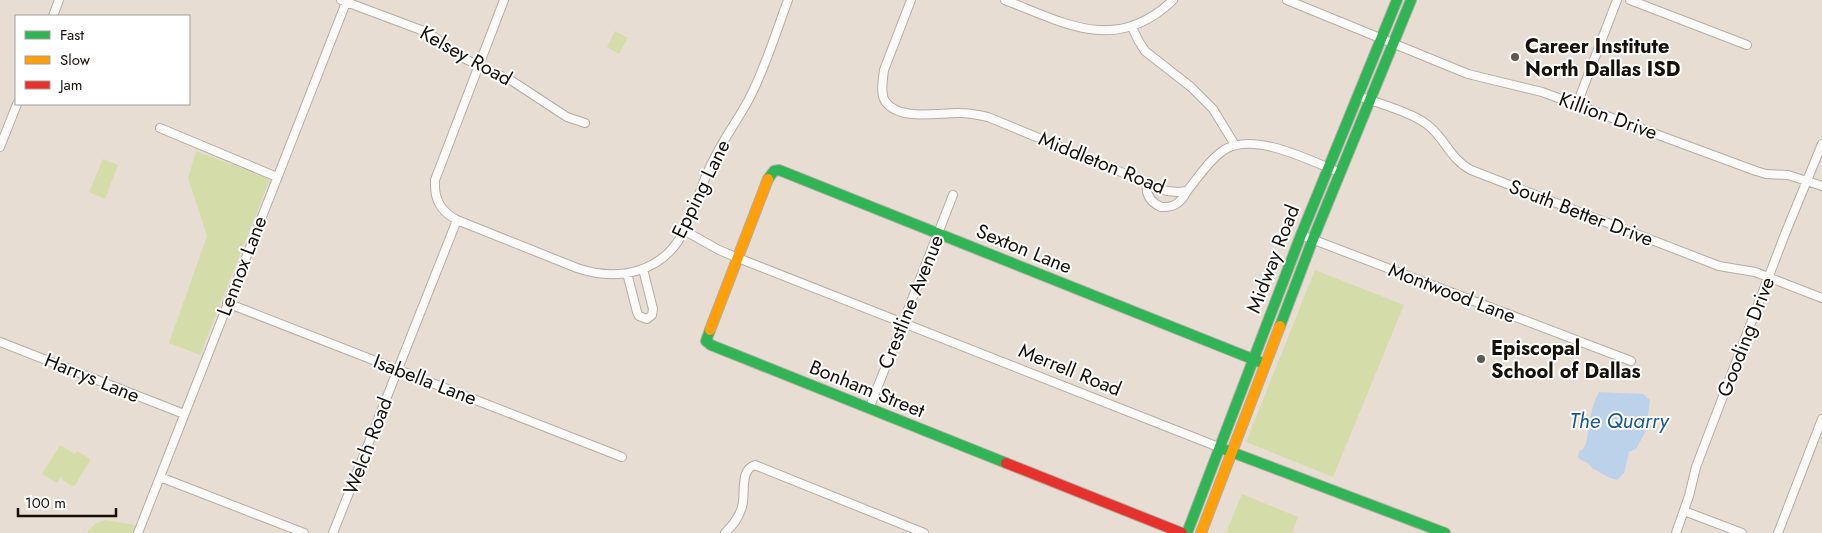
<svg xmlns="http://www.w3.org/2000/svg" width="1822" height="533" viewBox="0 0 1822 533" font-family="Jost,sans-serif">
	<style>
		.green { fill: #d4ddaa }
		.water { fill: #bcd2ea }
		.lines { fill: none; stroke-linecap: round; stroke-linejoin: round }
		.street-casing { stroke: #b5aca4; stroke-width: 10 }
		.fast-casing { stroke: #b5aca4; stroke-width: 12 }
		.slow-casing { stroke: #b5aca4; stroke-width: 12 }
		.jam-casing { stroke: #b5aca4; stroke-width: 12 }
		.street { stroke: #fcfaf8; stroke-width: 8 }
		.fast { stroke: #30b455; stroke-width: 10 }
		.slow { stroke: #ff9f0a; stroke-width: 10 }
		.jam { stroke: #e5322d; stroke-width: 10 }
		.poi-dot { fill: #60584f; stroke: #fff; stroke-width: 2 }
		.labels { text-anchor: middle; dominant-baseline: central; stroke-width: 4; stroke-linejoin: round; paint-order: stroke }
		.poi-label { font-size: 20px; font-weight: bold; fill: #171009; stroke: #fff; text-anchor: start }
		.street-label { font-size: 20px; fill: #171009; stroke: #fff }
		.water-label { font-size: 21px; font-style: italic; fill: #185892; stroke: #fff }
	</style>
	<rect width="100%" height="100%" fill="#e8ddd2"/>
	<path class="green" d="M615,31L628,38L619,54L607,47Z
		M196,151L270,179L200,355L169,343L207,236L188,178Z
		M103,159L118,165L105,199L89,192Z
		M1315,270L1404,305L1333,477L1246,442Z
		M60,445L75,454L77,451L89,458L90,461L75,485L72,486L62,480L61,477L57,483L42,474Z
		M1242,494L1298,517L1292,533H1226Z
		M106,520L134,525L136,527L134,533H86L96,523Z"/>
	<path class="water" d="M1599,392L1643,394L1650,400L1646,431L1636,449L1629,452L1624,473L1617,480L1610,478L1592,468L1588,463L1581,460L1578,457L1579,451L1582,450C1589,442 1587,433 1589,423C1591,412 1594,401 1599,392Z"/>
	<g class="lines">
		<defs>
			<path id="street" d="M341,0L429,33L461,57L512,81L567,117L585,123
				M504,0L435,180C434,199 440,211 457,220L577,268C618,282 663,273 684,231C696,209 701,183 713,161C723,139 738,120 749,99C765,69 776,32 788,0
				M911,0L884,70C883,79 880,93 885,101C899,122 940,112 960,113C970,113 979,115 988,117L1167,191L1178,192L1187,191C1198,178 1209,160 1224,150C1254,131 1311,161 1341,173
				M1005,0C1066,24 1117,54 1173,0
				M1287,0L1468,74L1542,92L1756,171L1766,174L1788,175L1822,186
				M1630,0L1747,45
				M53,16L59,0
				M1132,27L1138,40L1145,51L1191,87L1213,109L1235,145
				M1358,96C1378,103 1414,113 1429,126C1446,140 1450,159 1471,170L1719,266L1755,272L1822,298
				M1577,104L1617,0
				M160,128L277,177
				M0,147L17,104
				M1147,182C1145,194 1150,202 1161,207C1175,208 1181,202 1187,191
				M685,231L719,250L738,258L1221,448
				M1301,235L1631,361
				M627,273L637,312L639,316L647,319L652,315L653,309L643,269
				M227,303L622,457
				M0,342L184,414
				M869,409L953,195
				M160,477L304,533
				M1684,511L1742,533
				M138,533L347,0
				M333,533L457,220
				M725,533C733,525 739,518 742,507C746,494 739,470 755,465L924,533
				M1676,533L1689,496L1696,467L1785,234L1822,144
				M1778,533L1822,419"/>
			<path id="fast" d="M768,179L774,171L779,170L1265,364
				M1280,326L1313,239L1411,0
				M710,330L706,341L711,345L1006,463
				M1226,450L1445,533
				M1187,533L1301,235L1397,0"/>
			<path id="slow" d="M710,330L768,179
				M1201,533L1280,326"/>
			<path id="jam" d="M1006,463L1182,533"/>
		</defs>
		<use href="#street" class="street-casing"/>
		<use href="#fast" class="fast-casing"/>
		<use href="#slow" class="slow-casing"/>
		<use href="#jam" class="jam-casing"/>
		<use href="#street" class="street"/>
		<use href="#fast" class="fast"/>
		<use href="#slow" class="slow"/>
		<use href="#jam" class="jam"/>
	</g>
	<g class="poi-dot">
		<circle cx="1515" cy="57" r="5"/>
		<circle cx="1481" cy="359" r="5"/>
	</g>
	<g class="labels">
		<g class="poi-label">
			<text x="1525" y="46">Career Institute<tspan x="1525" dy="23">North Dallas ISD</tspan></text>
			<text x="1491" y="348">Episcopal<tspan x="1491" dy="23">School of Dallas</tspan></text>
		</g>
		<g class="street-label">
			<text transform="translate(466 56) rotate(29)">Kelsey Road</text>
			<text transform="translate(1608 116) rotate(20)">Killion Drive</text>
			<text transform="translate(1102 163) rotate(22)">Middleton Road</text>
			<text transform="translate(701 189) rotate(-64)">Epping Lane</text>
			<text transform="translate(1581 213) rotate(21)">South Better Drive</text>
			<text transform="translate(1024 249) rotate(22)">Sexton Lane</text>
			<text transform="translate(1273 259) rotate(-69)">Midway Road</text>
			<text transform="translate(242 266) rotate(-69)">Lennox Lane</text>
			<text transform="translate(1452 293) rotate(21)">Montwood Lane</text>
			<text transform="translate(911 302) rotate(-68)">Crestline Avenue</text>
			<text transform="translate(1746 337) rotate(-69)">Gooding Drive</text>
			<text transform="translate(1070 370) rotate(22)">Merrell Road</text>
			<text transform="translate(92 378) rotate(22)">Harrys Lane</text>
			<text transform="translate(425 380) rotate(21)">Isabella Lane</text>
			<text transform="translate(867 389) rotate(22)">Bonham Street</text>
			<text transform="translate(368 446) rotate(-69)">Welch Road</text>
		</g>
		<g class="water-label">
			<text x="1619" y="421">The Quarry</text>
		</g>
	</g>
	<rect x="15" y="15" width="175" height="90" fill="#ffffff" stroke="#a29f9d"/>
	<rect x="25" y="31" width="25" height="8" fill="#30b455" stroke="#a29f9d"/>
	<text x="60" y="40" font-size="15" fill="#171009">Fast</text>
	<rect x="25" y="56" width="25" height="8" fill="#ff9f0a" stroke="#a29f9d"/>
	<text x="60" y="65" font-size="15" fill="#171009">Slow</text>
	<rect x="25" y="81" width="25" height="8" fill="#e5322d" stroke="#a29f9d"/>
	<text x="60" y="90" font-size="15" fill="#171009">Jam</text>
	<path d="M18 508v8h98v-8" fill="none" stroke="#171009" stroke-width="2.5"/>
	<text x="25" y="508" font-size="15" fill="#171009" stroke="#ffffff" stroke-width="4" paint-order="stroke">100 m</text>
</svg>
